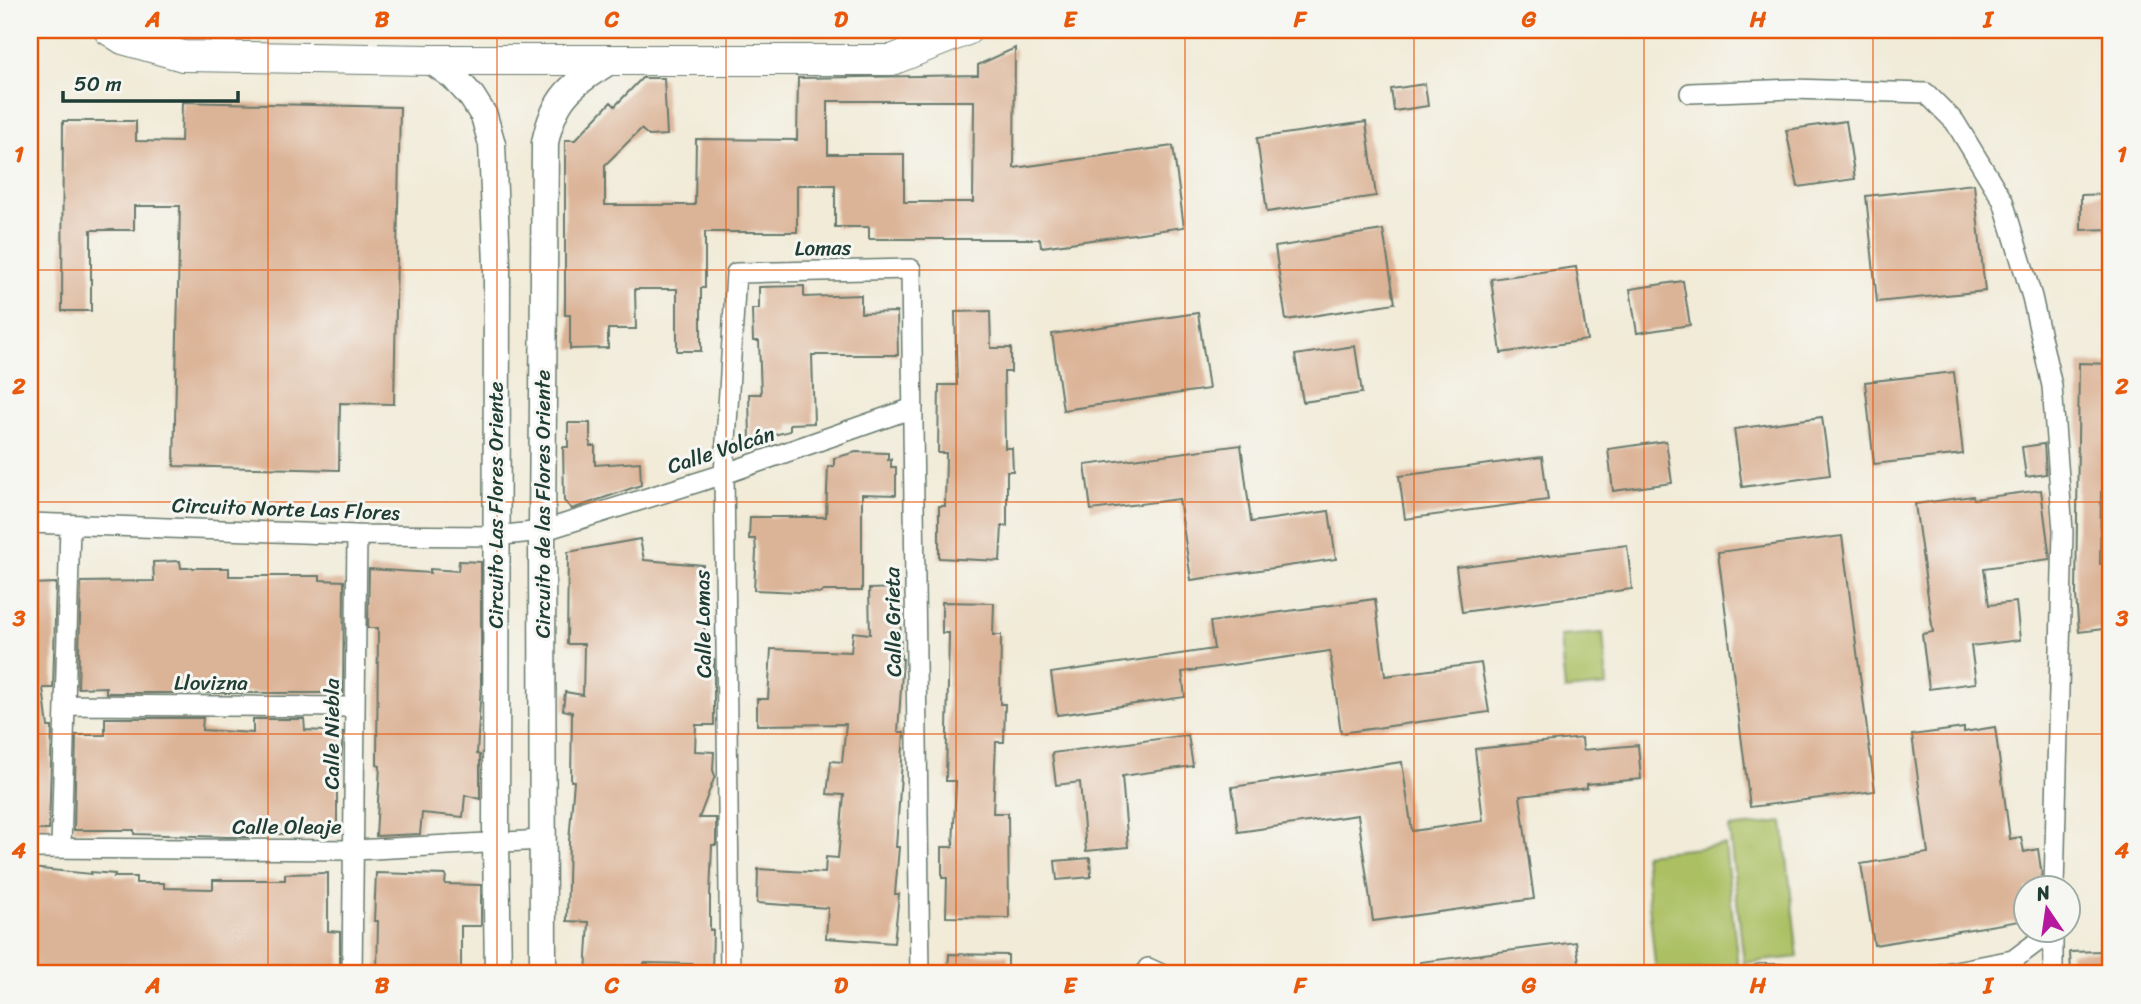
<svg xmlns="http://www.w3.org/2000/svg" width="2141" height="1004" viewBox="0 0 2141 1004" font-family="Sriracha,sans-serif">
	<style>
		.pitch { fill: #acc064; stroke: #667e4c; stroke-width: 2 }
		.building { fill: #dbb396; fill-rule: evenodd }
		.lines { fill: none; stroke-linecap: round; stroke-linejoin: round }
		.street-casing { stroke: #687a6d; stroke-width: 22 }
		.secondary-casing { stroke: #687a6d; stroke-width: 29 }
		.primary-casing { stroke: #687a6d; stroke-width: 32 }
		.street { stroke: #fff; stroke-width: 19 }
		.secondary { stroke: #fff; stroke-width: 26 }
		.primary { stroke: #fff; stroke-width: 30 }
		.grid { fill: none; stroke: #e8590c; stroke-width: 2; stroke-opacity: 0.55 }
		.labels { text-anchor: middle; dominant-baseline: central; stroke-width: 6; stroke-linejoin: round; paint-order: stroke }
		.street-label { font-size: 21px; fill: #1f3d34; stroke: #f6f6f2 }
		.neatline { fill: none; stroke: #e8590c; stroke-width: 2.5 }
		.grid-label { font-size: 23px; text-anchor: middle; font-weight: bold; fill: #e8590c }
	</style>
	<rect width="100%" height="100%" fill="#f6f6f2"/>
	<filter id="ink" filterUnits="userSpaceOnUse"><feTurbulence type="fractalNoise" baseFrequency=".0143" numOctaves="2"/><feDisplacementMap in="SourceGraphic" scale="14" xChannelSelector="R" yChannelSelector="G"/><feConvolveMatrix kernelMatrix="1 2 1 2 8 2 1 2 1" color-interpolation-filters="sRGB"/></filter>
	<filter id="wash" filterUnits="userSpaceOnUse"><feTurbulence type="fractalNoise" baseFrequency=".00686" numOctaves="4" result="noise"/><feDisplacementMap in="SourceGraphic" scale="28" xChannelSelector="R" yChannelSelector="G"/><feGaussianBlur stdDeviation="1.57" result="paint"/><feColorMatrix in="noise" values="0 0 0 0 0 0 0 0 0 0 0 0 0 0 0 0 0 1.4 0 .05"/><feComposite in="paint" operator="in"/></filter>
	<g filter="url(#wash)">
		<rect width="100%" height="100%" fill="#f1ebd8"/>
		<path class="pitch" d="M1603,633L1607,686L1565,690L1560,636Z
			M1783,822L1798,957L1744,963L1729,828Z
			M1725,845L1738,966L1656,974L1644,854Z"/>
		<g id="blocks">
			<path class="building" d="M1015,48L1014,168L1173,146L1184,227L1041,247L1040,239H869V227H835V185H797V232H705V288H701V351H677V289H635L636,329H608V348L570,349V315H565V140H575L611,102L615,106L642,78H664L667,135L649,136L641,129L605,165V205H695L696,139L797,140L798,78L978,75V65ZM828,101H974L973,202H904V154H828Z
				M1425,84L1428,106L1394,111L1391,89Z
				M182,102L400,107L394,404L340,403L339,470L174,466L180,206H134V230H91V311H62L63,121H136V141L181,142Z
				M1846,121L1855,179L1798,187L1786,130Z
				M1366,122L1376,196L1267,212L1257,138Z
				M1974,184L1985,291L1877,302L1866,196Z
				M2110,194V229L2081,230V195Z
				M1383,230L1395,303L1286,320L1275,247Z
				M1576,267L1587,340L1501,353L1491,279Z
				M1683,281L1690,325L1637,333L1630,289Z
				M804,286V297L861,295V313L897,312L898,355H812L814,423L790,424V431L750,441L749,394H761L759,341H753L752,309H759V287Z
				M990,311L991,348H1011V372H1004L1005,448H1012L1013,471H1007V526H1002L1000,561L939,558V506H945L946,453H938L939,385H957L955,312Z
				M1198,313L1209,389L1063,410L1052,334Z
				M1355,346L1362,393L1303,402L1295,355Z
				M2079,363L2111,364V491L2101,492L2100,564L2111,563V628L2079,632L2076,596Z
				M1954,372L1963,454L1874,464L1865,382Z
				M1822,417L1830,475L1742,487L1734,429Z
				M568,423H590V446H595V465L640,462L641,485L572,509L564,501L563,447H568Z
				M1666,441L1672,483L1613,491L1608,449Z
				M2044,444L2046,474L2026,477L2022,447Z
				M1241,445L1251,522L1329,511L1336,559L1191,580L1179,499L1091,510L1085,465Z
				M856,452L888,453V460L891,459V467H896V495L862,494V591H822V593L754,590L756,552L755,539H749L750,517H826L828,466H834V458Z
				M1542,457L1548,500L1405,519L1399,476Z
				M2041,490L2050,559L1984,568L1989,605L2016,602L2020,640L1971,646L1976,683L1929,689L1922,634L1933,632L1915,504L1973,496L1974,499Z
				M1842,536L1875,791L1750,807L1718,552Z
				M640,539L644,560L703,565L701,597H706L703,658L714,659V725H696L695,751L714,752L713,770L715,776L699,818H716V845H712L710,896V930H713L712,974H693V964L644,963L643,974H586L589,922L567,921L569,841L574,781H571L572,712L563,710L565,692L583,695L584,644H567L568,552Z
				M1627,545L1632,589L1462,612L1456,567Z
				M180,561L181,568H229V576H320V580L344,581L343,693H106V687L78,688L81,582L154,581L153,562Z
				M459,561L481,562V683L477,754L480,755V799L465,795L463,817L422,813L420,834L376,836L380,766L377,765L378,628H368L369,569L430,573V569L458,571Z
				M56,583L53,688H43L48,727H52L49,830H30V584Z
				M900,588L901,659H903L898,732H904L896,847H899L895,894H899L894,943L826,938L828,908L757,903L758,869L825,873L826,857L838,858L844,795L827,794L831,761L842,762L846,724L757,725V699H768L771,649L851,652L853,632L870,634L869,589Z
				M1375,599L1385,676L1481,663L1489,712L1341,733L1330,651L1182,672L1185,697L1057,715L1051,673L1214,649L1210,622Z
				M942,602L994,603L993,635H1001L1000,704H1005L1004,742H996L993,813H1008L1009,918L946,917L947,878H942V847H953L956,781H946L949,633H942Z
				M105,718H203L202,730L253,733V719H304L305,730L343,732L340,776H337V834H248V837H227L134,834V830H74L76,735H105Z
				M1995,727L2010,839L2021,837L2024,852L2038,849L2042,876V888H2026V920L1874,945L1861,864L1928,853L1912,735L1964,728V732Z
				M1188,735L1193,766L1122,776L1128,847L1086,851L1080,782L1056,785L1052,753Z
				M1582,738L1583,750L1638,745L1641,779L1587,784V788L1520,796L1534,899L1373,921L1358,815L1238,832L1232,787L1402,762L1412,831L1483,821L1475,749Z
				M1090,858L1091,877L1057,880L1055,861Z
				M30,868L91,874V872L115,874L114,877H136V883H164V888L213,889V880H285V874L328,873V931L340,932V973L289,974V970H233V974L179,971H138V974H30Z
				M376,873L446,875L445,884L481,885V926H461V974H377L378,921H374Z
				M1576,942L1581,974H1421L1420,962Z
				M2102,951L2103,974H2071L2070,952Z
				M949,954L1008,955V974H948Z"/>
		</g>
	</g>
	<g filter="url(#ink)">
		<use href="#blocks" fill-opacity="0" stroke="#687a6d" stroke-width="2"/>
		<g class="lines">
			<defs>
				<path id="street" d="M1690,93L1792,89L1926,93L1955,122L2003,201L2032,297L2052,386L2063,531L2054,888
					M30,523L357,535L495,536L542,531L724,474L913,408
					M66,705L355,707
					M30,848L355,850L543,840
					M61,848L70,526
					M2053,930V974
					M1148,968L1161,974
					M352,974L357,535
					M730,974L724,474L736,273L911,269L920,974
					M1760,974H1780
					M1940,974L2013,960L2053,930"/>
				<path id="secondary" d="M430,60L454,77L472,97L484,116L492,144L497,264L496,843L498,974
					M543,974L542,531L545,143C554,97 571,85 610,61"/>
				<path id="primary" d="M109,30L123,39L183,56L430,60H892L967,30"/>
			</defs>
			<use href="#street" class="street-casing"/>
			<use href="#secondary" class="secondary-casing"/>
			<use href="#primary" class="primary-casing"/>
			<use href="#street" class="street"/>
			<use href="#secondary" class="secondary"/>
			<use href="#primary" class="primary"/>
		</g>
	</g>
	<path class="grid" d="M268,30V974M497,30V974M726,30V974M956,30V974M1185,30V974M1414,30V974M1644,30V974M1873,30V974M30,270H2111M30,502H2111M30,734H2111"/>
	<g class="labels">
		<g class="street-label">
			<text transform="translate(823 248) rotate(-1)">Lomas</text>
			<text transform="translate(721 450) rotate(-18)">Calle Volcán</text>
			<text transform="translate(543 504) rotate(-90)">Circuito de las Flores Oriente</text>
			<text transform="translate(496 505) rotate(-90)">Circuito Las Flores Oriente</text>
			<text transform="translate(286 509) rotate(2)">Circuito Norte Las Flores</text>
			<text transform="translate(893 622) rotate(-91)">Calle Grieta</text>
			<text transform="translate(703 624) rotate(-91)">Calle Lomas</text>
			<text x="211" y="683">Llovizna</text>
			<text transform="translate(332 734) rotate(-90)">Calle Niebla</text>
			<text x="287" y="827">Calle Oleaje</text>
		</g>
	</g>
	<rect width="2141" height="1004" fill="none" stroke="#f6f6f2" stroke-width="77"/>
	<g transform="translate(2047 909) rotate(347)"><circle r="33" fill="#f6f6f2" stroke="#a0aca6" stroke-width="2"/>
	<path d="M0-5L12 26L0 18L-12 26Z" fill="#b5179e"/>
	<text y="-10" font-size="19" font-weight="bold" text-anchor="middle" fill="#1f3d34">N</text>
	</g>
	<path d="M63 91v10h175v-10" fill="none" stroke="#1f3d34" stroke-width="3.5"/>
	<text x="74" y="91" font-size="21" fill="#1f3d34" stroke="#f6f6f2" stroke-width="5" paint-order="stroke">50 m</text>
	<rect x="38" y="38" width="2064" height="927" class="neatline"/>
	<g class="grid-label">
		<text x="153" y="27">A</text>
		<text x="382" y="27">B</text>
		<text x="612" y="27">C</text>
		<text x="841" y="27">D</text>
		<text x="1070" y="27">E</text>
		<text x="1300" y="27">F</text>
		<text x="1529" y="27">G</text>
		<text x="1758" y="27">H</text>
		<text x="1988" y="27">I</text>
		<text x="19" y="162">1</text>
		<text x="2122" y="162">1</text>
		<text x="19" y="394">2</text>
		<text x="2122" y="394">2</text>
		<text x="19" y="626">3</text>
		<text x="2122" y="626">3</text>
		<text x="19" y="858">4</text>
		<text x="2122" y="858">4</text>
		<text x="153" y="993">A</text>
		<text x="382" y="993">B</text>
		<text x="612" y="993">C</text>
		<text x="841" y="993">D</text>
		<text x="1070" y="993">E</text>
		<text x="1300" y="993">F</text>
		<text x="1529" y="993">G</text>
		<text x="1758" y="993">H</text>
		<text x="1988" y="993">I</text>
	</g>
</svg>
